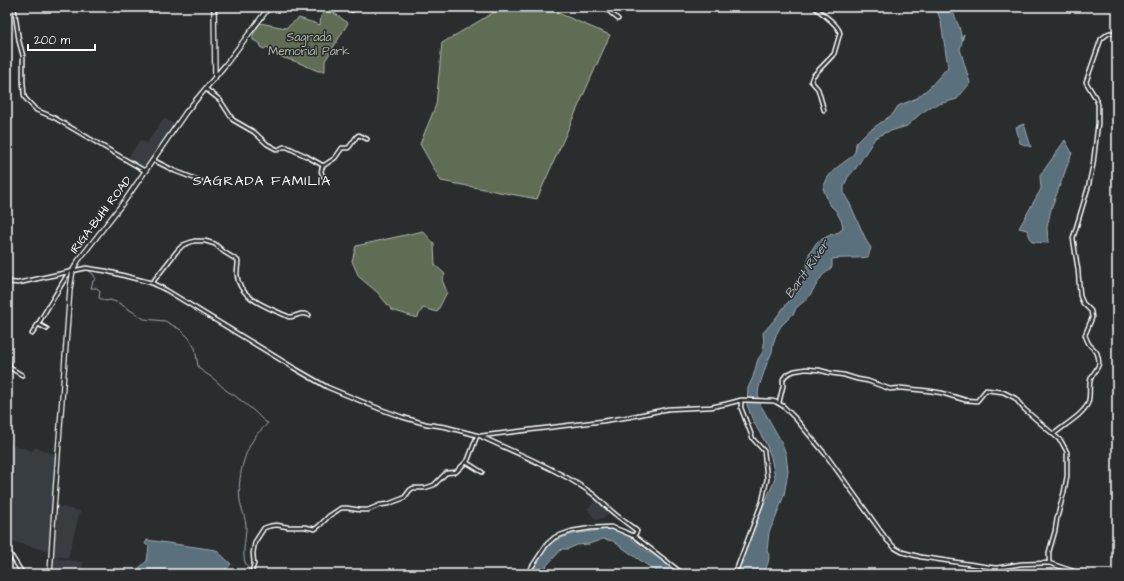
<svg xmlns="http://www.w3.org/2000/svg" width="1124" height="581" viewBox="0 0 1124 581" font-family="'Architects Daughter',sans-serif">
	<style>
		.built { fill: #383d43 }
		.green { fill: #616d55; stroke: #b0b6aa }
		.water { fill: #5a6f7b; stroke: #9ca9b0 }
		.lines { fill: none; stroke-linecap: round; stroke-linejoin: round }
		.stream { stroke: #9ca9b0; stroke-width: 1 }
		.street-casing { stroke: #fff; stroke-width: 5.5 }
		.secondary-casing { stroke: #fff; stroke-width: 6 }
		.street { stroke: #2a2d2e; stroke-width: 2.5 }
		.secondary { stroke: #2a2d2e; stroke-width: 3.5 }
		.labels { text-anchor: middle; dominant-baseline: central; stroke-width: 3; stroke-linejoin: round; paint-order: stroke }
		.park-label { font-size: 12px; fill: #b0b6aa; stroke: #2a2d2e }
		.street-label { font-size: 12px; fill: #fff; stroke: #2a2d2e }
		.water-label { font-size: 13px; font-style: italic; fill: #acb7bd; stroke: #2a2d2e }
		.quarter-label { font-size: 14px; letter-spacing: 1px; fill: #fff; stroke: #2a2d2e }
	</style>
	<rect width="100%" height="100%" fill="#2a2d2e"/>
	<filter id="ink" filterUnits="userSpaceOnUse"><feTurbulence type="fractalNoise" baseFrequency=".025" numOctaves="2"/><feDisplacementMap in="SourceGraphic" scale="8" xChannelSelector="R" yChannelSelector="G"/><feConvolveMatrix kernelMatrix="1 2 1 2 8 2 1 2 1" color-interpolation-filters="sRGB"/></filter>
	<g filter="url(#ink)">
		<path class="built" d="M164,118L174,124L144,168L128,158L140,140L147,143Z
			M7,443L32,451L35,447L56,455L55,484L48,551L7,540Z
			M597,499L611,512L603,518L596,520L587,509Z
			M57,506L80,511L68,558L54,556Z
			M53,558L83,562L82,574H52Z"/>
		<path class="green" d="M501,7H544L610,35L537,199L441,181L420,144L436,105L442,43L491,14Z
			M327,8L348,23L325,61V71H318L297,62L281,57L267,47L264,49L260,47L261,44L253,40V35L260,23L286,28L299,18L320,25L321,16Z
			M423,231L434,244L435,265L445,274L442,280L447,292L437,312L423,308L417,318L392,310L377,292L359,277L352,261L356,246Z"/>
		<path class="water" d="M936,7H955L953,12L959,27L962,39L964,34L960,49L970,83L957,99L932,106L920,114L907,126L884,133L875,138L856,168L848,177L844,186V194L850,204L867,242L871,248L868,257C856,259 844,257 832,259V267L822,276L808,298L796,308L794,313L781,326L776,335L773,344L772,352L767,363L759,387L758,394L760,404L781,441L786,454L788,472L784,495L776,517L769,532L767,551C772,557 766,567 764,574H735L742,563L746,549L759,515L773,484L775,477L771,457L766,444L753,421L747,405L748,388L753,377L758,359L763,352L764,345L763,333L775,319L788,302L799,291L805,278L809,254L817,242L830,235L839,232L843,228L842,222L836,211L829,204L823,188L828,177L835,169L851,157L855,152L856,143L866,133L893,114L898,106L917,98L930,87L948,67L941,22Z
			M1024,124L1031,147L1020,143L1016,127Z
			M1065,140L1072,153L1051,209L1047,227L1048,243L1032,242L1027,230L1019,228L1041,189L1040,176Z
			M607,529C629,531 632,542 648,552C651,553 654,554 657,556C665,561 673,568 679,574H662L651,568L613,541L603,539L589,544L577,545L568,549H562L547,565L544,574H530L540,555L552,541L573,534Z
			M147,540L216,550L231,564L222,574H136L139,568L147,561L149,546L145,544Z"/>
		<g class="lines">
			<path class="stream" d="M88,270L93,274L96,279L93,281L91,288H97L100,291L99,298L106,301L110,300L119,303L144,319L165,321L181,330L189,338L195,348L198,366L201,370L214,379L227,391L234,395L254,411L264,421L268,423C265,427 260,430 257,434C244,451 237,479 240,500C241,509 246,518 246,527C246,543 239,558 250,571"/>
			<defs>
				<path id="street" d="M14,7L19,41L23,56V81L24,95L25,98L36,110L53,117L145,171
					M346,7L352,10
					M604,7L618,19
					M814,7C821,13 838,24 840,33L834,54L813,76L811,81L818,89L824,110
					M206,89L220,100L233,120L254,132L267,144L278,150L283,147H287L306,156L322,165L323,166C320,171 321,173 324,177
					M153,160L175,171L201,181
					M323,166L335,158L342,148H348L350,146L357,136L359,135L367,139
					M7,282L18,283L23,282L86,268L106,271L152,283L166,290L294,368L327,387L380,409L402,417L426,424L446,427L480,436L603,421L629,417L668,409L711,407L726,404L741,400L773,401L776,402L783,406L795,418L826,455L887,540L895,548L902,552L921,557L996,568L1021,564L1049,563L1076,572L1089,574
					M152,283L177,251L183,245L194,241H205L215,244L224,252L237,260L238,261C238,265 237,270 237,274C238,299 270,308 289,317C298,317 299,311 309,315
					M38,324L47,329
					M32,334L69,272
					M7,364L9,363
					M7,366L22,375
					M779,403L783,386V379L786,375L794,371L806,369L819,370L830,373L844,375L857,379L868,381L890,389L901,388L930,391L942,393L965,400L977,401L986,390L1003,392L1015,398L1024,409L1061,441L1067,452V476L1064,492L1057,518L1055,531L1049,552V563
					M1054,434C1064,425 1083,415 1088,403C1091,395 1088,386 1091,378C1096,368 1102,367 1097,353C1095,349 1091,347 1089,344C1087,341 1086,338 1085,335L1092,318L1091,311L1083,303L1080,296L1078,270L1073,238L1088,188L1093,165L1098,123V104L1095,97L1086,82L1101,39L1109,33H1117
					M482,437C518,454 557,469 590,492C599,498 606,507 615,514C622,520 630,525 637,531L634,536
					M466,462L482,472
					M7,549L23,574
					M251,574L254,564L253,553L255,542L264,528L270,526L276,525L288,527H305L315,529L319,526L329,516L341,508H347L360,510H368L380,505L388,504L404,498L410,490L413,488H425L434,485L446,473L456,472L468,460L477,436
					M527,574L547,544L555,537L572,531L591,528L611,527L620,530L634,536L683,574
					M732,574L737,568L762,502L767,479L764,451L753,439L741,408V400"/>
				<path id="secondary" d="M214,7L215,78
					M50,574L54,509L70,289L73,270L78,261L126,199L186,112L226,64L267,10L271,7"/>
			</defs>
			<use href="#street" class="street-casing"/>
			<use href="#secondary" class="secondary-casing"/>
			<use href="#street" class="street"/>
			<use href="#secondary" class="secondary"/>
		</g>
	</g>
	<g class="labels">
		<g class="park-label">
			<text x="309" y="37">Sagrada<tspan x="309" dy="14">Memorial Park</tspan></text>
		</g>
		<g class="street-label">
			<text transform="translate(101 215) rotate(-53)">IRIGA-BUHI ROAD</text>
		</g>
		<g class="water-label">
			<text transform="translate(807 269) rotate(-55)">Barit River</text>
		</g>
		<g class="quarter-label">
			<text x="262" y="181">SAGRADA FAMILIA</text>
		</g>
	</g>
	<rect width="1124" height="581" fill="none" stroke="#2a2d2e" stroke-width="24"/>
	<rect x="12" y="12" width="1100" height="557" fill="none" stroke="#fff" stroke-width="1.5" filter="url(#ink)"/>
	<path d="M28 44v6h67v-6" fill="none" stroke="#ffffff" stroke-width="2"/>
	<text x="34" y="44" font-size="12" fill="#ffffff" stroke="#2a2d2e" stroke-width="3" paint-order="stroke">200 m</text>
</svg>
